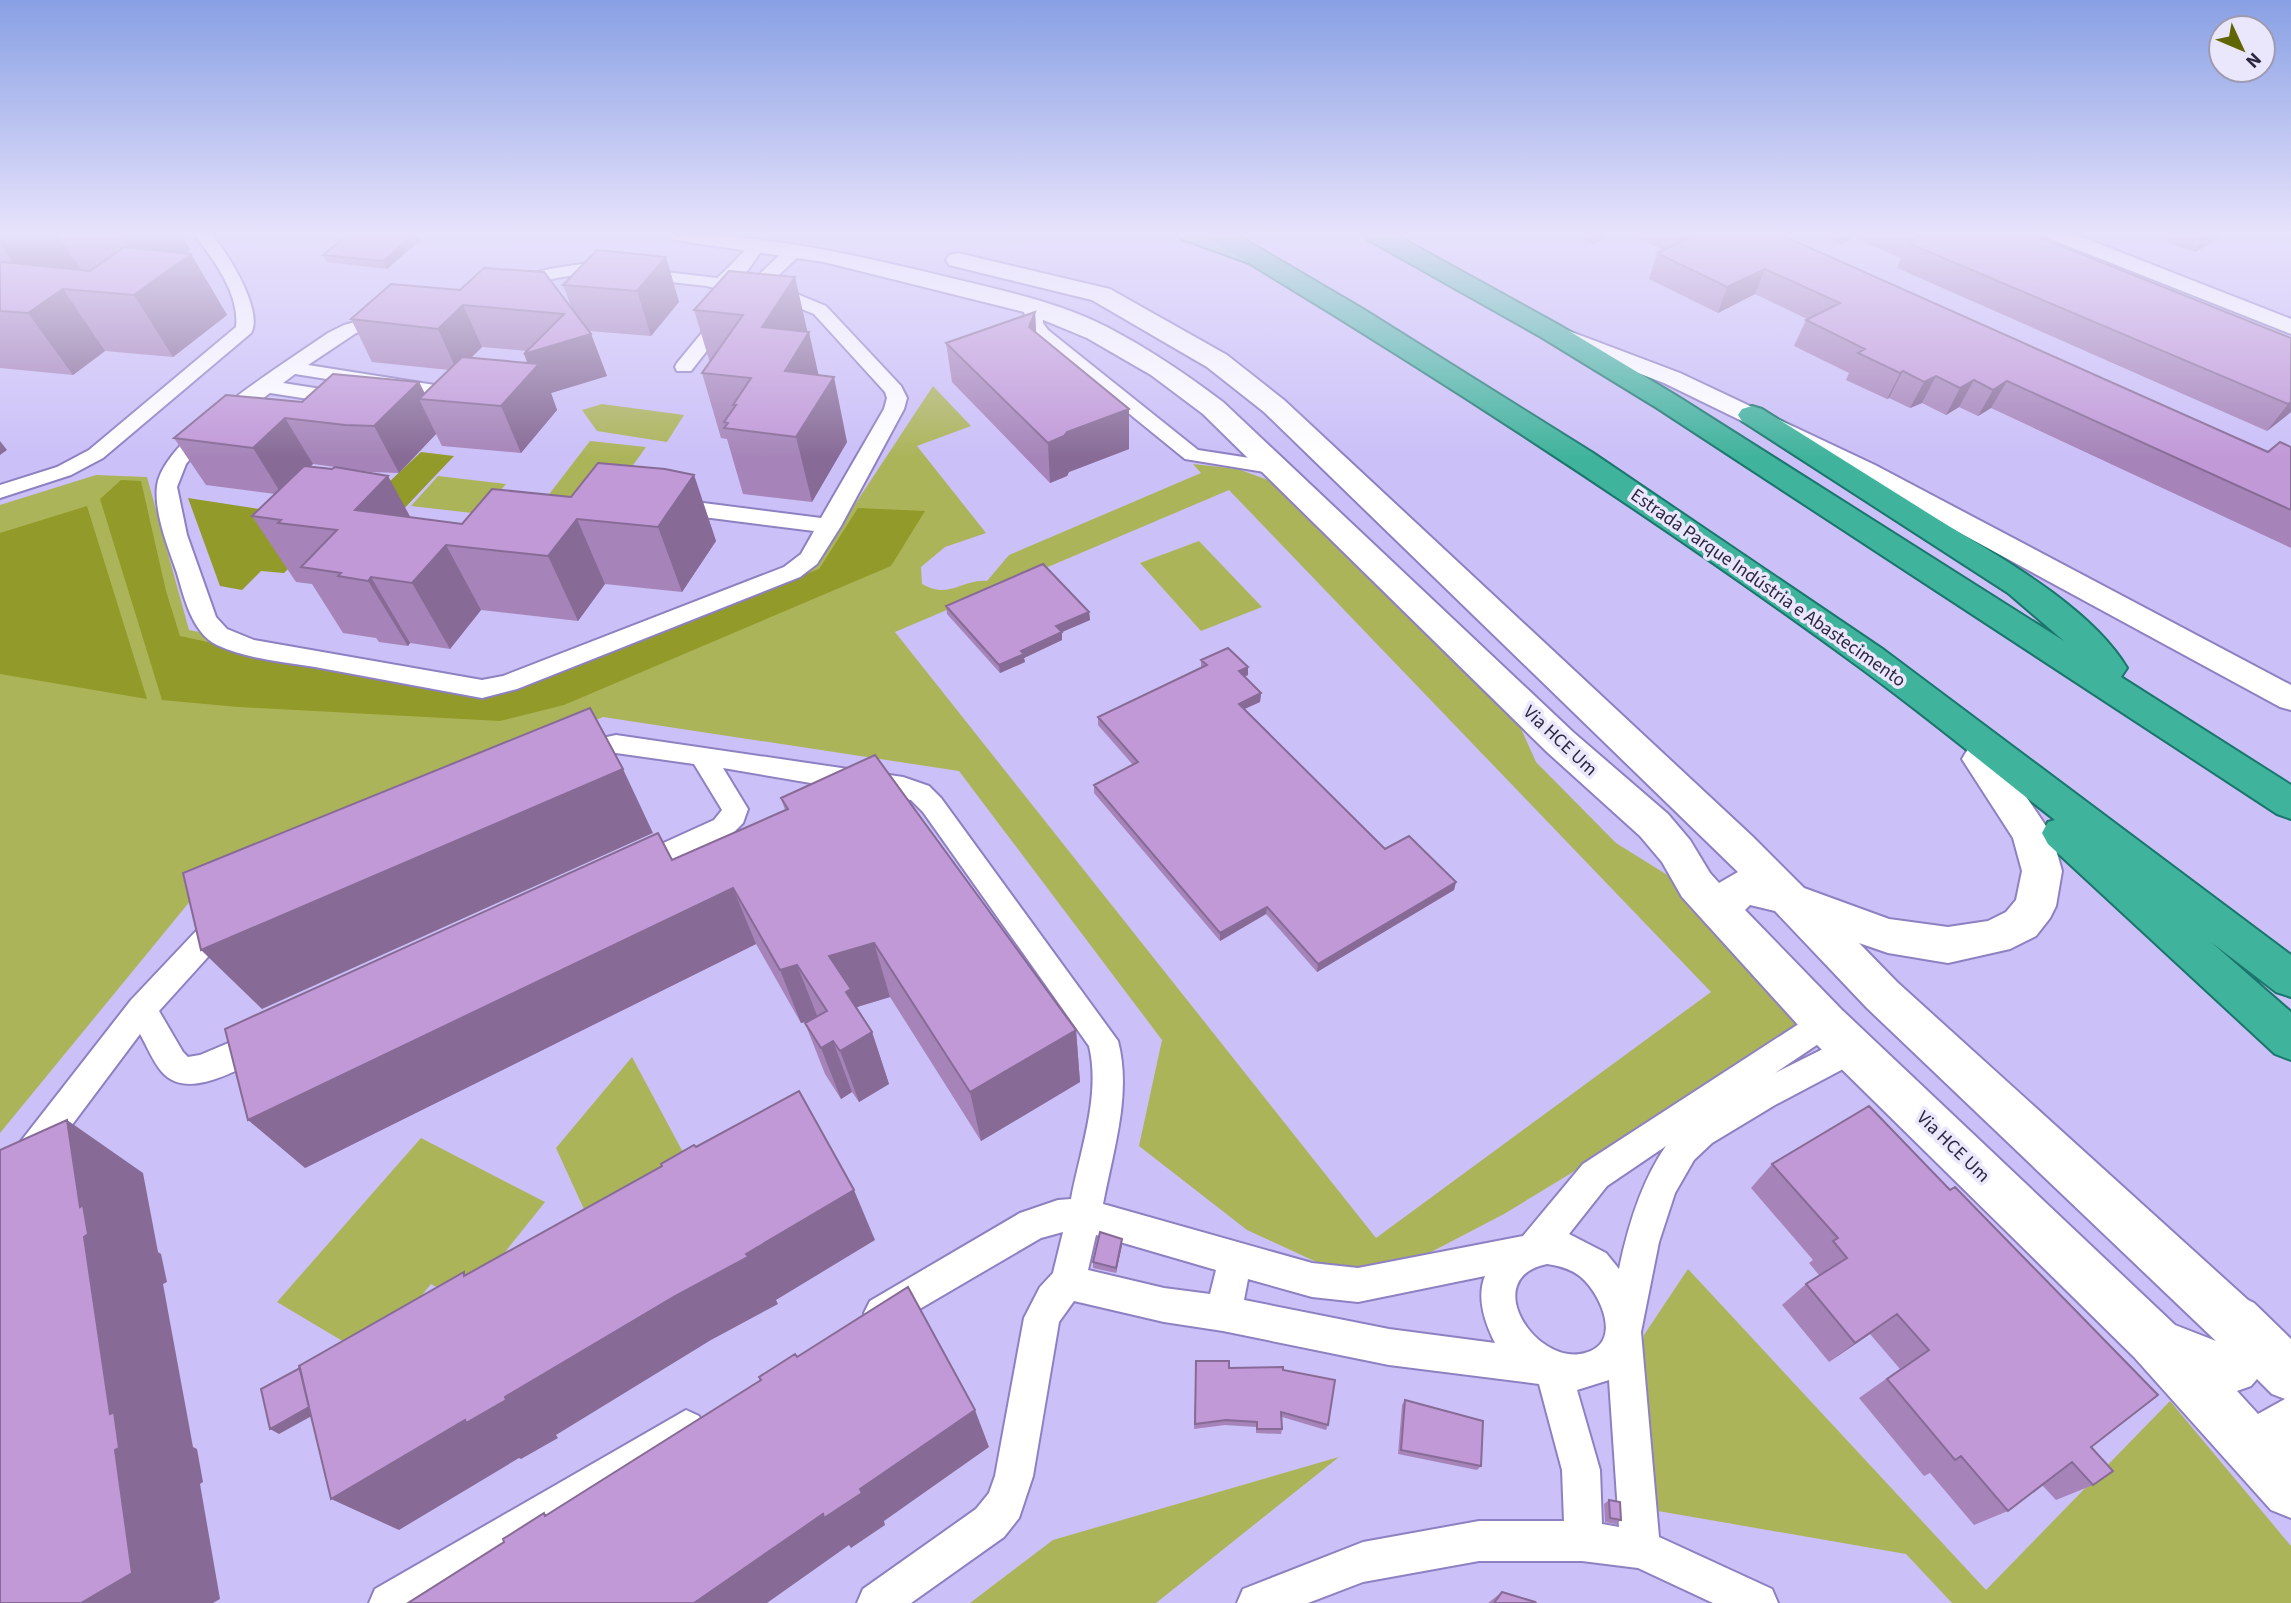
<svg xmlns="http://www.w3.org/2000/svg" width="2291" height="1603" viewBox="0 0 2291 1603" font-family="'Source Sans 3',sans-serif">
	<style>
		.green { fill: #acb459; fill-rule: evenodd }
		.forest { fill: #929a29 }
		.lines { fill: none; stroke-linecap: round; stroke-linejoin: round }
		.minor-casing { stroke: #8e80c1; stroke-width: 4 }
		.tertiary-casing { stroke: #8e80c1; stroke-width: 4 }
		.secondary-casing { stroke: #8e80c1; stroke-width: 4 }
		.primary-casing { stroke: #1a756c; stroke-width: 4 }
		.trunk-casing { stroke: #1a756c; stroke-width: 4 }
		.minor { fill: #fff; fill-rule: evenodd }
		.tertiary { fill: #fff; fill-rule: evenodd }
		.secondary { fill: #fff; fill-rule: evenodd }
		.primary { fill: #70c6b5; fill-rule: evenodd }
		.trunk { fill: #40b39c; fill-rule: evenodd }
		.wall { fill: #a684b9; fill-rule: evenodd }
		.shaded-wall { fill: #876b96 }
		.building { fill: #c199d7; stroke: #876b96; stroke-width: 2 }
		.labels { text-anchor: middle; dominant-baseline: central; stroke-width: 7; stroke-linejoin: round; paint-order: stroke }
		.street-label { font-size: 19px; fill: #2c2640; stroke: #eae7fc }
	</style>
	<rect width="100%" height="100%" fill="#cbc0f8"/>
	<path class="green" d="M933,386L971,426L917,446L986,533L945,547L921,567L922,584C951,600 961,579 987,581L1009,555L1201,473L1193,464L1238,469L1276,483L1518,722L1536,762L1616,843L1693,891L1809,1029L1504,1214L1410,1263L1336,1271L1247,1230L1139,1146L1162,1040L959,771L603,717L205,883L0,1133V505L96,475L147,477L189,630L477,688L815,565ZM1229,490L1711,992L1376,1238L895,632Z
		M602,404L684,415L667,442L597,431L582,410Z
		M590,441L646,447L597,516L537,510Z
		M438,476L506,484L481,514L411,506Z
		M1199,541L1262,607L1201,631L1140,563Z
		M632,1057L685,1156L588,1218L556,1148Z
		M421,1138L545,1202L464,1303L431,1284L371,1358L277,1302Z
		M1688,1269L1986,1590L2170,1401L2291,1546V1603H1952L1906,1554L1635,1507L1629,1415L1644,1335Z
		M1339,1457L1156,1603H970L1053,1540Z"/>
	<path class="forest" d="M421,452L454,456L381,533L298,559L284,573L261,571L242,590L220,586L188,498L272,511L389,482Z
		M121,480L141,481L166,591L180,636L412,686L476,697L719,609L819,569L858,508L925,511L891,566L564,705L500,721L238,707L162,700L100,499Z
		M87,506L147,699L0,674V533Z"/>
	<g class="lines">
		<defs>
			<path id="minor" d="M194,234H211C227,251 264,311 251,333L103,458L71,475L0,498V485L57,467L89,450L236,327C240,294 213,259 194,234Z
				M756,242L764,247L748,270L733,282L747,286L788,247H800L802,251L800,255L764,289L797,294L826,306L901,386L907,398L904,409L841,526L817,564L800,577L517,689L482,698C426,688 371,677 315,667C283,662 247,659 217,645C192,633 184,597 177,573C168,547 154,513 157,486C163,437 287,362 328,333L344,325L549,269L588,263L717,278C726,271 749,244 756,242ZM588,273L707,286L750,297L787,303L814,314L885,392L887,398L884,409L821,518L672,499L665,501L661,506L665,511L672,513L814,531L801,554L784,567L503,676L482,680L254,640L227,629L216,617L187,535L177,487L186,464L203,443L270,393L347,405L357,399L347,393L283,383L295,374L428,395L410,407L420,413L441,405L448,396L441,386L308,365L356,333L556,278Z
				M1033,301L1042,306L1043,323L1048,330L1198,450L1276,462L1283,464L1286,468L1283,472L1276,474L1185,459L1036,338L1025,323L1024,306Z
				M725,311L734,316L731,320L691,371H677L675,367L677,363L719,312Z
				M616,735L903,777L929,786L941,798L1118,1041C1132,1094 1113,1151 1103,1204L1312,1263L1358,1268L1523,1236L1583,1164L1814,1014L1825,1010L1836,1014L1840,1023L1836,1032L1775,1073L1851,1035L1862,1039L1866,1049L1862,1059L1775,1105L1712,1143L1694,1160L1675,1193L1659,1242L1641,1332L1659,1537L1772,1589L1778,1603H1713L1638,1568L1582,1561H1479L1363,1582L1308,1603H1237L1243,1589L1363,1542L1479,1521H1564L1562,1470L1539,1384L1389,1365L1223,1331L1164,1322L1074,1301L1059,1322L1033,1476L1019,1518L1004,1537L911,1603H857L863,1589L976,1509L989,1493L995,1476L1024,1318L1040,1287L1053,1273L1063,1232L1041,1238L882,1331L870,1325L864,1313L870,1301L1020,1213L1058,1200L1071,1199C1080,1151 1101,1095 1089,1046L923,812L911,800L723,768L748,809L743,823L732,834L646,876L636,879L626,876L622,868L626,860L714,820L722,810L694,764L616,753L575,762L566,760L562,753L566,746ZM1666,1146C1641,1182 1628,1226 1619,1269L1606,1253L1569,1234L1607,1186ZM1096,1235L1216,1270L1210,1294L1164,1288L1088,1270ZM1547,1264C1560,1266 1572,1269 1582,1278C1601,1295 1623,1343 1585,1353C1536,1367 1478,1278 1547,1264ZM1485,1276C1476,1298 1485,1323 1495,1343L1389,1329L1244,1300L1248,1279L1312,1297L1358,1302ZM1609,1380L1619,1527L1602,1524L1600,1470L1577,1390Z
				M225,907L235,911L239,919L235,927L159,1011L183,1052L188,1057L200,1055L262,1029L273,1033L277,1043L273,1053C244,1065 189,1103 162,1072C153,1062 147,1046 140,1034L12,1205L0,1210V1168L131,1000L215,911Z
				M686,1410L699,1416L705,1429L699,1442L427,1603H369L375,1589Z"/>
			<path id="tertiary" d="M2045,234H2074L2291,319V334L2048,238Z
				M1561,328L1680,373L1875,465L2291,685V710L2280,707L1857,477L1664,383L1553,340L1549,335L1553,330Z"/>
			<path id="secondary" d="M669,234C768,234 856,255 951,278C1004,291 1058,302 1107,327C1149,349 1186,374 1223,402L1573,732L1668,814L1690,840L1710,873L1719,883L1738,872L1264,412L1207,367L1092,300L949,265L946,260L949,255L958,253L1110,289L1227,355L1284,400L1752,836L1804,888L1889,919L1948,927L1988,921L2006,912L2016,900L2022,871L2013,838L1962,759L1968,749L1981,745L1994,749L2052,835L2062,871L2056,906L2050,918L2036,936L2010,949L1948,963L1888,953L1859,943L1897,982L2248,1300L2254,1303L2291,1339V1518L2271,1510L2134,1357L1809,1037L1682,897L1662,862L1640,836L1547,752L1203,414L1151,375L1087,338L1024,312L824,262L681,241L672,239ZM1750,905L1775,911L1867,1008L2216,1341L2175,1325L1841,1009L1745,910ZM2257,1379L2272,1394L2285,1399L2258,1414L2237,1391L2251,1386Z"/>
			<path id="primary" d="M1179,234H1214L1267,253L1270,258L1267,263L1258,265L1249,263L1182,239Z"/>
			<path id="trunk" d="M1206,234H1235L1363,309L1593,453L1884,650L2291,955V997L2276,992L2211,942L2291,1012V1060L2275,1054L2048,844L2042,833L2048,822L2055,820C1990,769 1926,716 1859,667C1650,514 1432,373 1209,239Z
				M1364,234H1394L1559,325L1677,396L2064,641L2008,593L1742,421L1738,415L1742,409L1752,406L1762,409C1821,446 1880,483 1939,520C1998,556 2091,607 2127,668L2121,677L2291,785V819L2277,814L1657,408L1541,337L1367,239Z"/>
		</defs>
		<use href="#minor" class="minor-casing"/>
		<use href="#tertiary" class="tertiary-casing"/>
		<use href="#secondary" class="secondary-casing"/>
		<use href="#primary" class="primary-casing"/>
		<use href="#trunk" class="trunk-casing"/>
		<use href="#minor" class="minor"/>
		<use href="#tertiary" class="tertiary"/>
		<use href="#secondary" class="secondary"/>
		<use href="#primary" class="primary"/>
		<use href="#trunk" class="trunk"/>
	</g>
	<path class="wall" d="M0,234H181L190,250L186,254H191L227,315L173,357L105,351L73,375L0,368Z
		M1574,234H1615L1593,244Z
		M1629,234H1779L2268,452L2291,447V548L1991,408L1978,416L1959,407L1946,415L1922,403L1910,408L1889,398L1887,399L1846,380L1849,373L1794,346L1806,320L1807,319L1755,294L1718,313L1649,279L1657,253L1663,250Z
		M1819,234H2031L2291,338V412L2267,431L1897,268L1901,258L1854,238L1841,244Z
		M2167,234H2225L2195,252L2163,241Z
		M420,240L387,269L327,262L323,255Z
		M666,257L679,302L651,336L589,331L591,334L607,376L551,393L557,410L521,453L442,446L436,434L399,473L371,472L339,468L411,518L462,524L571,497L694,475L716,541L682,592L605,584L578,621L481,610L450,649L410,643L408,646L379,642L376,638L343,633L312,584L296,582L252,516L275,494L206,485L174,438L302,402L419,382L425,394L449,370L372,362L351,319L391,284L572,309L563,285ZM482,347L527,351V363L471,358ZM313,464L335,467L332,469L311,466Z
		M795,277L807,332L818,375L847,442L812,502L743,494L727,439L721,438L702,373L710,363L694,310Z
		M1035,312L1036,332L1129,449L1069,472L1067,476L1050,483L952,382L946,343Z
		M946,606L1089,612L1090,620L1062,632V640L1024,658L1025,662L1000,673L947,614Z
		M1201,660L1248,667V675L1244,677L1261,693L1260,702L1244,709L1385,849L1456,882L1454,890L1317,972L1266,914L1220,941L1094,793V785L1133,765L1098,725V717L1201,668Z
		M781,798L1076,1030L1080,1082L981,1141L890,997L857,1007L872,1032L889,1084L859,1102L852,1092L841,1099L825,1074L805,1023V1022L801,1023L756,944L305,1168L672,860L785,810Z
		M1772,1164L2091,1447L2093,1485L2056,1500L2042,1485L2008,1511L1974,1525L1930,1473L1924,1476L1859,1398L1900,1369L1870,1334L1829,1362L1782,1305L1806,1284L1819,1275L1809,1263L1813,1260L1751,1188Z
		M1122,1245L1116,1273L1093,1268V1262Z
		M1196,1367L1283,1370L1328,1425L1326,1430L1282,1417V1429L1281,1434L1256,1433V1427L1225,1425L1194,1429Z
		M1405,1400L1481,1466L1477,1470L1398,1454L1402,1405Z
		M1609,1500L1621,1520L1616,1524L1605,1522L1604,1504Z
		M1502,1592L1536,1603H1488Z"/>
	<path class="shaded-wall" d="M0,234H57L80,268L37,297L0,244Z
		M119,234H181L190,250L148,281Z
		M415,234H417L420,240L387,269L383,261Z
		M1596,234H1615L1593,244Z
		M1846,234H1855L1854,238L1841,244Z
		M2207,234H2225L2195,252Z
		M191,254L227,315L173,357L134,295Z
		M666,257L679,302L651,336L637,291Z
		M1765,269L1755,294L1718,313L1727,287Z
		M795,277L808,334L809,332L823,395L834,377L847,442L812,502L796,437L762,327Z
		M63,289L105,351L73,375L28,313Z
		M463,305L482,347L457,371L438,329Z
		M1035,312L1037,351L1029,327Z
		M591,334L607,376L551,393L557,410L521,453L501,406L531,372L524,354Z
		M1903,371L1889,398L1887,399L1900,373Z
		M1936,376L1922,403L1910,408L1924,382Z
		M1974,380L1959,407L1946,415L1960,388Z
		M2007,381L1991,408L1978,416L1993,390Z
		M419,382L428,400L419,399L436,434L399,473L374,426Z
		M2291,402V412L2267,431L2288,404Z
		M1129,409V449L1069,472L1067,476L1050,483L1048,443L1067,432Z
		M285,418L313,464L282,495L253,448Z
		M0,441L7,450L0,455Z
		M694,475L716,541L682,592L658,527Z
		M388,476L424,542L355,510Z
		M577,519L605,584L578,621L548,556Z
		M446,545L481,610L450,649L412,583Z
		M371,577L410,643L408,646L368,581Z
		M1089,612L1090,620L1062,632V640L1024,658L1025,662L1000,673L999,665L1056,626Z
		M1248,667V675L1238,679L1239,671Z
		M1261,693L1260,702L1238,712L1239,704Z
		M623,769L653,833L262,1009L201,950Z
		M1456,882L1454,890L1317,972L1318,964Z
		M733,888L756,944L305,1168L248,1120Z
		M1267,907L1266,914L1220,941V933Z
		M874,943L890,997L857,1007L866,1036L872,1032L889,1084L859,1102L840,1051L829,956Z
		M797,965L818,1018L801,1023L780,970Z
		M1076,1030L1080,1082L981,1141L970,1092Z
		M833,1041L852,1092L841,1099L821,1048Z
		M67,1120L143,1173L158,1252L161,1254L167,1282L163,1284L193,1447L197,1449L203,1482L200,1484L220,1599L213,1603H81L110,1414Z
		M854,1190L875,1240L776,1300L778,1304L711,1340L556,1435L558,1438L521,1459L519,1458L399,1530L331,1499Z
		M1122,1239V1245L1116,1273V1268Z
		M1897,1314L1870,1334L1829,1362L1855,1343Z
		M319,1402L328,1407L279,1434L270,1429Z
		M975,1410L989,1447L884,1521L885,1525L851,1548L849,1545L767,1603H694Z"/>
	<path class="building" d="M349,234H415L383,261L323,255Z
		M1691,234H1779L2268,452L2280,442L2291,447V510L2007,381L1993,390L1974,380L1960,388L1936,376L1924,382L1903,371L1900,373L1858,353L1865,349L1806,320L1840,303L1765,269L1727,287L1657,253L1695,236Z
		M1915,234H2031L2291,338V402L2288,404L1908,243L1921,236Z
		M124,247L191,254L134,295L63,289L28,313L0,311V263L3,262L90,271Z
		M597,250L666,257L637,291L563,285Z
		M484,268L544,272L591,334L524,354L564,314L463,305L438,329L351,319L391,284L460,290Z
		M729,271L795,277L762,327L809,332L785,371L834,377L796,437L724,428L728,423L724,422L736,405H733L751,378L702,373L743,315L694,310Z
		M1035,312L1029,327L1129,409L1067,432L1064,436L1048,443L946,343Z
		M462,357L539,364L501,406L419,399Z
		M333,374L419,382L374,426L345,425L285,418L253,448L174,438L226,395L302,402Z
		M598,463L665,469L694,475L658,527L577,519L548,556L446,545L412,583L371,577L368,581L338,576L341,573L301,567L337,530L278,523L281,520L252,516L304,466L332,469L335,467L388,476L355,510L462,524L492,489L571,497Z
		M1043,564L1089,612L1056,626L1062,632L1021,651L1024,654L999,665L946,606Z
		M1228,648L1248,667L1239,671L1261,693L1239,704L1385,849L1409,836L1456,882L1318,964L1267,907L1220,933L1094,785L1138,762L1098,717L1207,665L1201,660Z
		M590,708L623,769L201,950L183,873Z
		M875,755L1076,1030L970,1092L874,943L829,956L851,989L846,992L872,1032L840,1051L833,1041L821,1048L805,1023L827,1011L797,965L780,970L733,888L248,1120L225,1029L658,833L672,860L788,809L781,798Z
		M799,1091L854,1190L746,1254L748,1257L675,1296L505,1397L506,1400L466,1423L465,1420L331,1499L299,1366L464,1272V1276L662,1166L661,1164L694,1145L696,1147Z
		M1869,1106L1950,1190L1955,1187L2158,1395L2091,1447L2113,1471L2093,1485L2072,1462L2008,1511L1961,1456L1955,1460L1887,1379L1929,1350L1897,1314L1855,1343L1806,1284L1847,1258L1833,1241L1838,1238L1772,1164Z
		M67,1120L80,1207L83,1205L88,1234L84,1237L110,1414L114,1412L119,1448L115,1450L132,1573L81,1603H0V1150Z
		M1100,1232L1122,1239L1116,1268L1093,1262Z
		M908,1287L975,1410L860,1489L862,1493L824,1518L823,1514L694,1603H408L504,1542L503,1539L544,1513L545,1516L761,1380L759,1377L795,1354L797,1357Z
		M1196,1361H1229V1368L1283,1367V1370L1335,1380L1328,1425L1281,1412L1282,1429H1257V1422L1226,1420L1195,1424Z
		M300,1368L309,1407L270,1429L261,1389Z
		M1405,1400L1483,1421L1481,1466L1401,1450Z
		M1609,1500L1620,1502L1621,1520L1610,1518Z
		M1502,1592L1535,1602L1536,1603H1494Z"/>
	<linearGradient id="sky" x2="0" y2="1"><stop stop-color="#88a0e4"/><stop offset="0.51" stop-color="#e8e3fc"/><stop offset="1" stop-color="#e8e3fc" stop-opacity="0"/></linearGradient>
	<rect width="2291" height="458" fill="url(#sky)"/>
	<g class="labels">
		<g class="street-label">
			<text transform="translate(1768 588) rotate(35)">Estrada Parque Indústria e Abastecimento</text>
			<text transform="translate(1560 741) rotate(43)">Via HCE Um</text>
			<text transform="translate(1953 1147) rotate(44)">Via HCE Um</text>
		</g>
	</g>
	<g transform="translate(2242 49) rotate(134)"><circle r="33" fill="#eae7fc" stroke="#9e9ab1" stroke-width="2"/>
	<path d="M0-5L12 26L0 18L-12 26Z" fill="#606603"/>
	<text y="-10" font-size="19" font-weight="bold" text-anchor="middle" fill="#2c2640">N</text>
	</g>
</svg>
